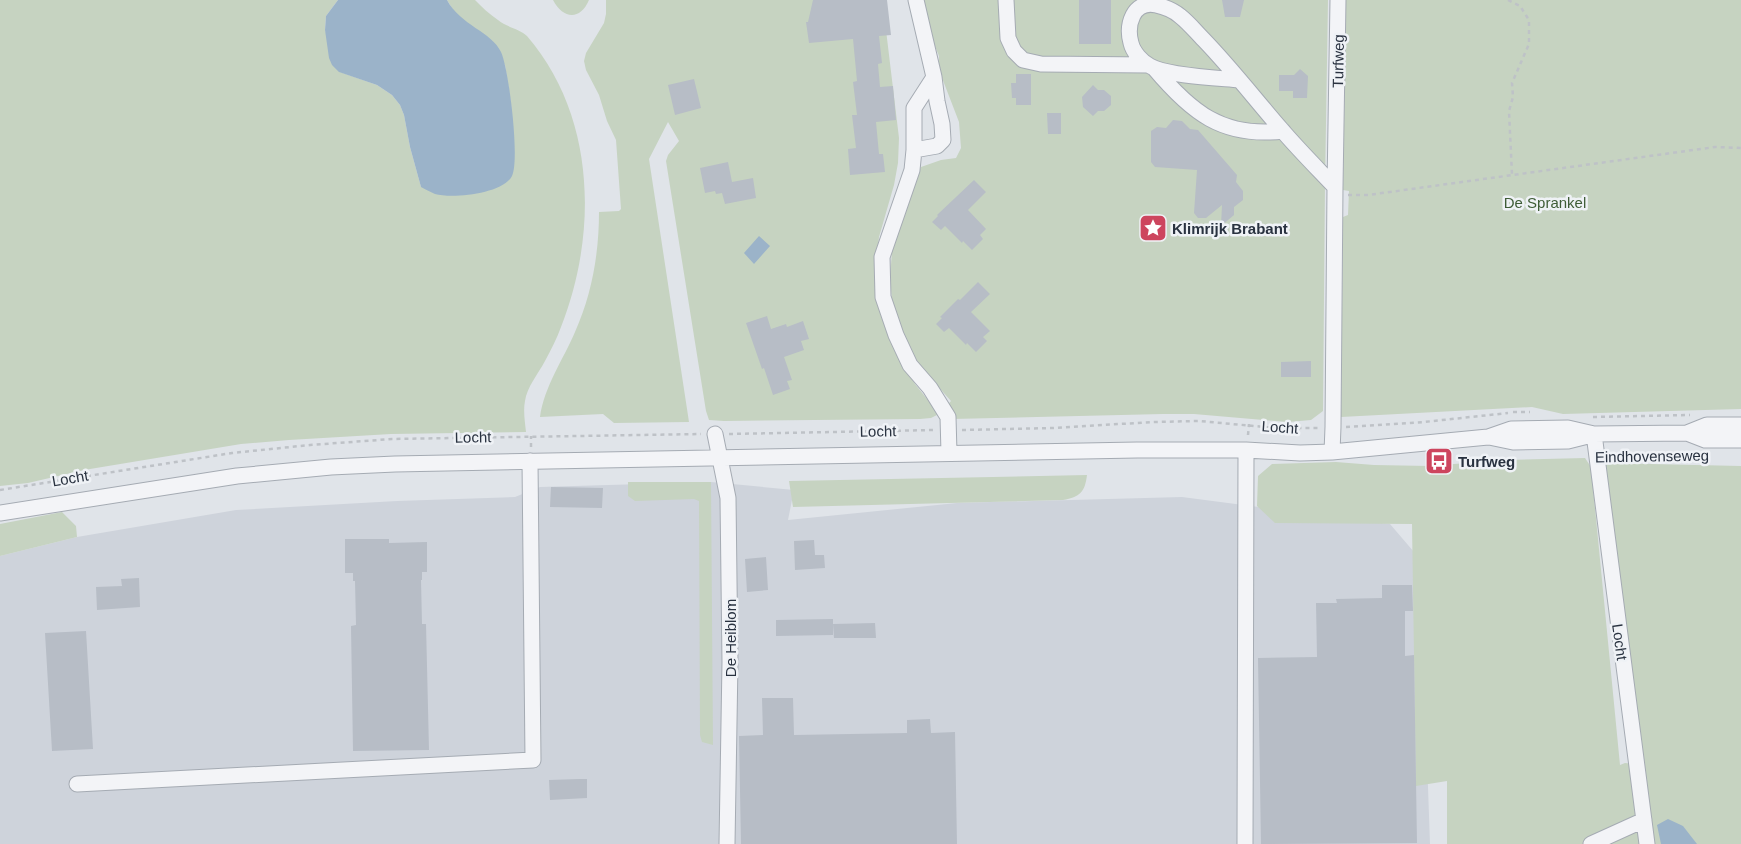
<svg xmlns="http://www.w3.org/2000/svg" width="1741" height="844" viewBox="0 0 1741 844" font-family="Helvetica,sans-serif">
	<style>
		.built { fill: #ced3db }
		.green { fill: #c6d3c1 }
		.water { fill: #9bb3c9 }
		.building { fill: #b7bdc6 }
		.lines { fill: none; stroke-linecap: round; stroke-linejoin: round }
		.minor-casing { stroke: #a5abb3; stroke-width: 17 }
		.path { stroke: #bec2c7; stroke-width: 2.5; stroke-dasharray: 4 4; stroke-linecap: butt }
		.minor { stroke: #f3f4f7; stroke-width: 15 }
		.labels { text-anchor: middle; dominant-baseline: central; stroke-width: 5; stroke-linejoin: round; paint-order: stroke }
		.street-label { font-size: 15px; fill: #293240; stroke: #eff2f6 }
		.park-label { font-size: 15px; fill: #3e5c36; stroke: #eff2f6 }
		.poi-label { font-size: 15px; font-weight: bold; fill: #293240; stroke: #eff2f6; text-anchor: start }
	</style>
	<rect width="100%" height="100%" fill="#e0e4e9"/>
	<path class="built" d="M711,482L794,490L788,520L957,503L1182,497L1390,524L1420,559L1430,844H0V556L77,537L236,510L397,501L515,497L540,487Z"/>
	<path class="green" d="M0,0H338L326,16L325,30L340,72L377,85L392,95L400,105L404,115L410,147L421,187L514,148L511,104L505,65L455,13L447,0H475C482,7 489,14 498,20C506,27 520,29 527,36C596,116 598,233 561,327C557,338 551,350 545,361C538,374 527,387 525,401C523,411 525,422 526,432L391,434L289,440L241,444L84,470L28,483L0,486Z
		M553,0H589C580,21 563,19 553,0Z
		M606,0H887L886,30L899,138L898,163L894,185L879,237L876,265L875,297L882,319L896,352L915,384L939,414L931,418L920,419L724,421L709,420L706,411L666,161L668,155L679,141L668,122L649,159L689,422L614,423L603,414L540,417C544,387 563,360 575,332C592,294 599,253 599,212L619,211L621,209L616,140L607,121L599,95L586,70L584,61L586,53L604,23L606,14Z
		M923,0H1328L1325,184L1323,411L1311,420L1288,422L1194,414H1163L952,419L944,409L951,401L917,363L894,322L890,278L892,251L895,229L914,186L921,167L941,160L956,158L961,148L959,122L939,70V56L930,34Z
		M1346,0H1741V409L1563,414L1532,407L1341,417L1343,217L1348,215L1349,191L1343,190Z
		M1585,458L1591,467L1620,765L1625,763L1644,765L1604,463L1741,466V844H1447V781L1416,786L1412,524L1275,523L1257,506L1258,476L1272,464L1336,462L1374,465L1429,466L1504,460Z
		M1087,475C1085,492 1080,497 1063,500L793,507L789,481Z
		M628,482H711L713,745L702,742L700,735L699,501L694,499L635,501L628,496Z
		M62,512L76,526L77,537L0,556V524Z"/>
	<path class="water" d="M338,0H447C460,25 492,32 501,52C509,69 520,160 512,176C503,194 452,199 435,194C430,192 425,189 421,187L410,147L404,115L400,105L392,95L377,85L339,72L332,65L329,58L325,30L326,16Z
		M759,236L770,246L754,264L744,253Z
		M1668,819L1683,826L1697,844H1661L1657,825Z"/>
	<path class="building" d="M813,0H887L891,35L879,36L882,63L878,64L880,87L893,86L896,120L876,122L879,154H883L885,172L850,175L848,149L856,148L852,115H857L853,82L857,81L853,39L809,43L806,22H808Z
		M1079,0H1111V44H1079Z
		M1222,0H1244L1240,17H1225Z
		M1300,69L1308,76L1307,98H1293V91H1279V75H1294Z
		M1016,74H1031V105H1016V98H1012L1011,83H1016Z
		M694,79L701,108L675,115L668,85Z
		M1093,85L1098,90H1104L1111,96V105L1104,111H1098L1093,116L1083,107L1082,97Z
		M1047,113H1061V134H1048Z
		M1173,120L1182,121L1190,129L1198,130L1237,175L1236,182L1243,191V200L1234,207V215L1221,226L1222,205L1206,218H1198L1194,213L1197,170L1155,167L1151,162V131L1157,127L1166,128Z
		M728,162L732,182L753,178L756,198L725,204L722,193L716,194L715,191L705,193L700,168Z
		M974,180L986,192L968,210L986,229L980,235L983,239L972,250L963,241L962,243L945,226L941,230L932,222L938,216L937,215Z
		M978,282L990,294L971,312L990,331L983,337L987,341L976,352L967,343L966,345L949,328L944,332L936,324L942,318L940,317L958,299L960,300Z
		M767,316L771,329L786,324L787,327L803,321L809,339L801,341L804,350L784,357L792,380L787,381L790,389L773,395L764,368L762,369L746,323Z
		M1311,361V377H1281V362Z
		M551,487L603,488L602,508L550,507Z
		M345,539H389V543L427,542V572H422V580H421L422,624H426L429,750L353,751L351,626L356,625L355,581H353V573H345Z
		M814,540L815,555H824L825,568L795,570L794,541Z
		M766,557L768,590L747,592L745,559Z
		M139,578L140,607L97,610L96,587L122,586L121,579Z
		M1382,585H1412L1413,611H1405V656L1414,655L1417,843L1261,844L1258,658L1317,657L1316,603H1337L1336,599L1382,598Z
		M833,619V635L776,636V620Z
		M875,623L876,638H834L833,624Z
		M86,631L93,749L52,751L45,633Z
		M762,698H793L794,735L907,733V720L930,719L931,733L955,732L957,844H741L739,736L763,735Z
		M579,779H587V798L550,800L549,780Z"/>
	<g class="lines">
		<defs>
			<path id="minor" d="M916,0L934,77L937,101L942,124L943,140L937,146L914,150L912,170L882,257L883,297L896,335L910,365L930,388L948,417L949,453
				M1006,0L1008,38L1014,51L1023,60L1041,64L1148,65
				M1154,68C1191,112 1222,138 1283,131
				M1239,80C1218,78 1167,76 1150,66C1142,62 1133,52 1131,43C1126,25 1133,0 1156,5C1165,7 1173,10 1180,16C1189,23 1196,32 1204,40C1231,68 1255,99 1281,129C1298,149 1317,168 1335,187
				M914,150V108L934,77
				M1687,433L1705,440H1741
				M715,434L728,498L730,662L727,844
				M1594,434L1647,844
				M1489,437L1513,442L1568,441L1592,435
				M1332,452L1333,427L1335,187L1338,0
				M0,513L237,476L331,467L395,464L1137,450H1246L1300,453L1332,452L1488,437L1511,429L1568,428L1594,434L1687,433L1707,425H1741
				M77,784L533,760L530,461
				M1245,844L1246,450
				M1591,844L1644,820"/>
		</defs>
		<use href="#minor" class="minor-casing"/>
		<path class="path" d="M1508,0L1520,6L1529,20V44L1512,83L1513,97L1509,111L1512,175
			M1348,195H1368L1715,147L1741,148
			M1513,412H1530
			M1593,417L1690,415
			M1346,427L1424,422L1508,413
			M962,430L1053,428L1153,422L1199,421L1276,428H1318
			M729,434L934,430
			M1248,435L1249,424
			M531,447V436
			M1613,457L1700,455
			M0,490L232,453L310,445L392,439L701,434"/>
		<use href="#minor" class="minor"/>
	</g>
	<defs>
		<symbol id="sight-square" viewBox="-11 -11 22 22"><rect x="-9" y="-9" width="18" height="18" rx="4" fill="#cd455e" stroke="#eff2f6"/><path d="M0-6L1.8-2.2L6-1.7L2.9 1.2L3.7 5.4L0 3.3L-3.7 5.4L-2.9 1.2L-6-1.7L-1.8-2.2Z" fill="#fff"/></symbol>
		<symbol id="bus-square" viewBox="-11 -11 22 22"><rect x="-9" y="-9" width="18" height="18" rx="4" fill="#cd455e" stroke="#eff2f6"/><path d="M-5-6H5V4H4V6H2V4H-2V6H-4V4H-5ZM-3.5-4V0h7V-4ZM-3.5 1.2v1.5H-2V1.2ZM2 1.2v1.5H3.5V1.2Z" fill="#fff"/></symbol>
	</defs>
	<g fill-rule="evenodd">
		<use href="#sight-square" x="1137" y="212" width="32" height="32"/>
		<use href="#bus-square" x="1423" y="445" width="32" height="32"/>
	</g>
	<g class="labels">
		<g class="street-label">
			<text transform="translate(1338 61) rotate(-89)">Turfweg</text>
			<text transform="translate(1280 427) rotate(4)">Locht</text>
			<text transform="translate(878 431) rotate(-1)">Locht</text>
			<text transform="translate(473 437) rotate(-1)">Locht</text>
			<text transform="translate(1652 456) rotate(-1)">Eindhovenseweg</text>
			<text transform="translate(70 478) rotate(-10)">Locht</text>
			<text transform="translate(730 638) rotate(-90)">De Heiblom</text>
			<text transform="translate(1620 642) rotate(82)">Locht</text>
		</g>
		<g class="park-label">
			<text x="1545" y="202">De Sprankel</text>
		</g>
		<g class="poi-label">
			<text x="1172" y="228">Klimrijk Brabant</text>
			<text x="1458" y="461">Turfweg</text>
		</g>
	</g>
</svg>
